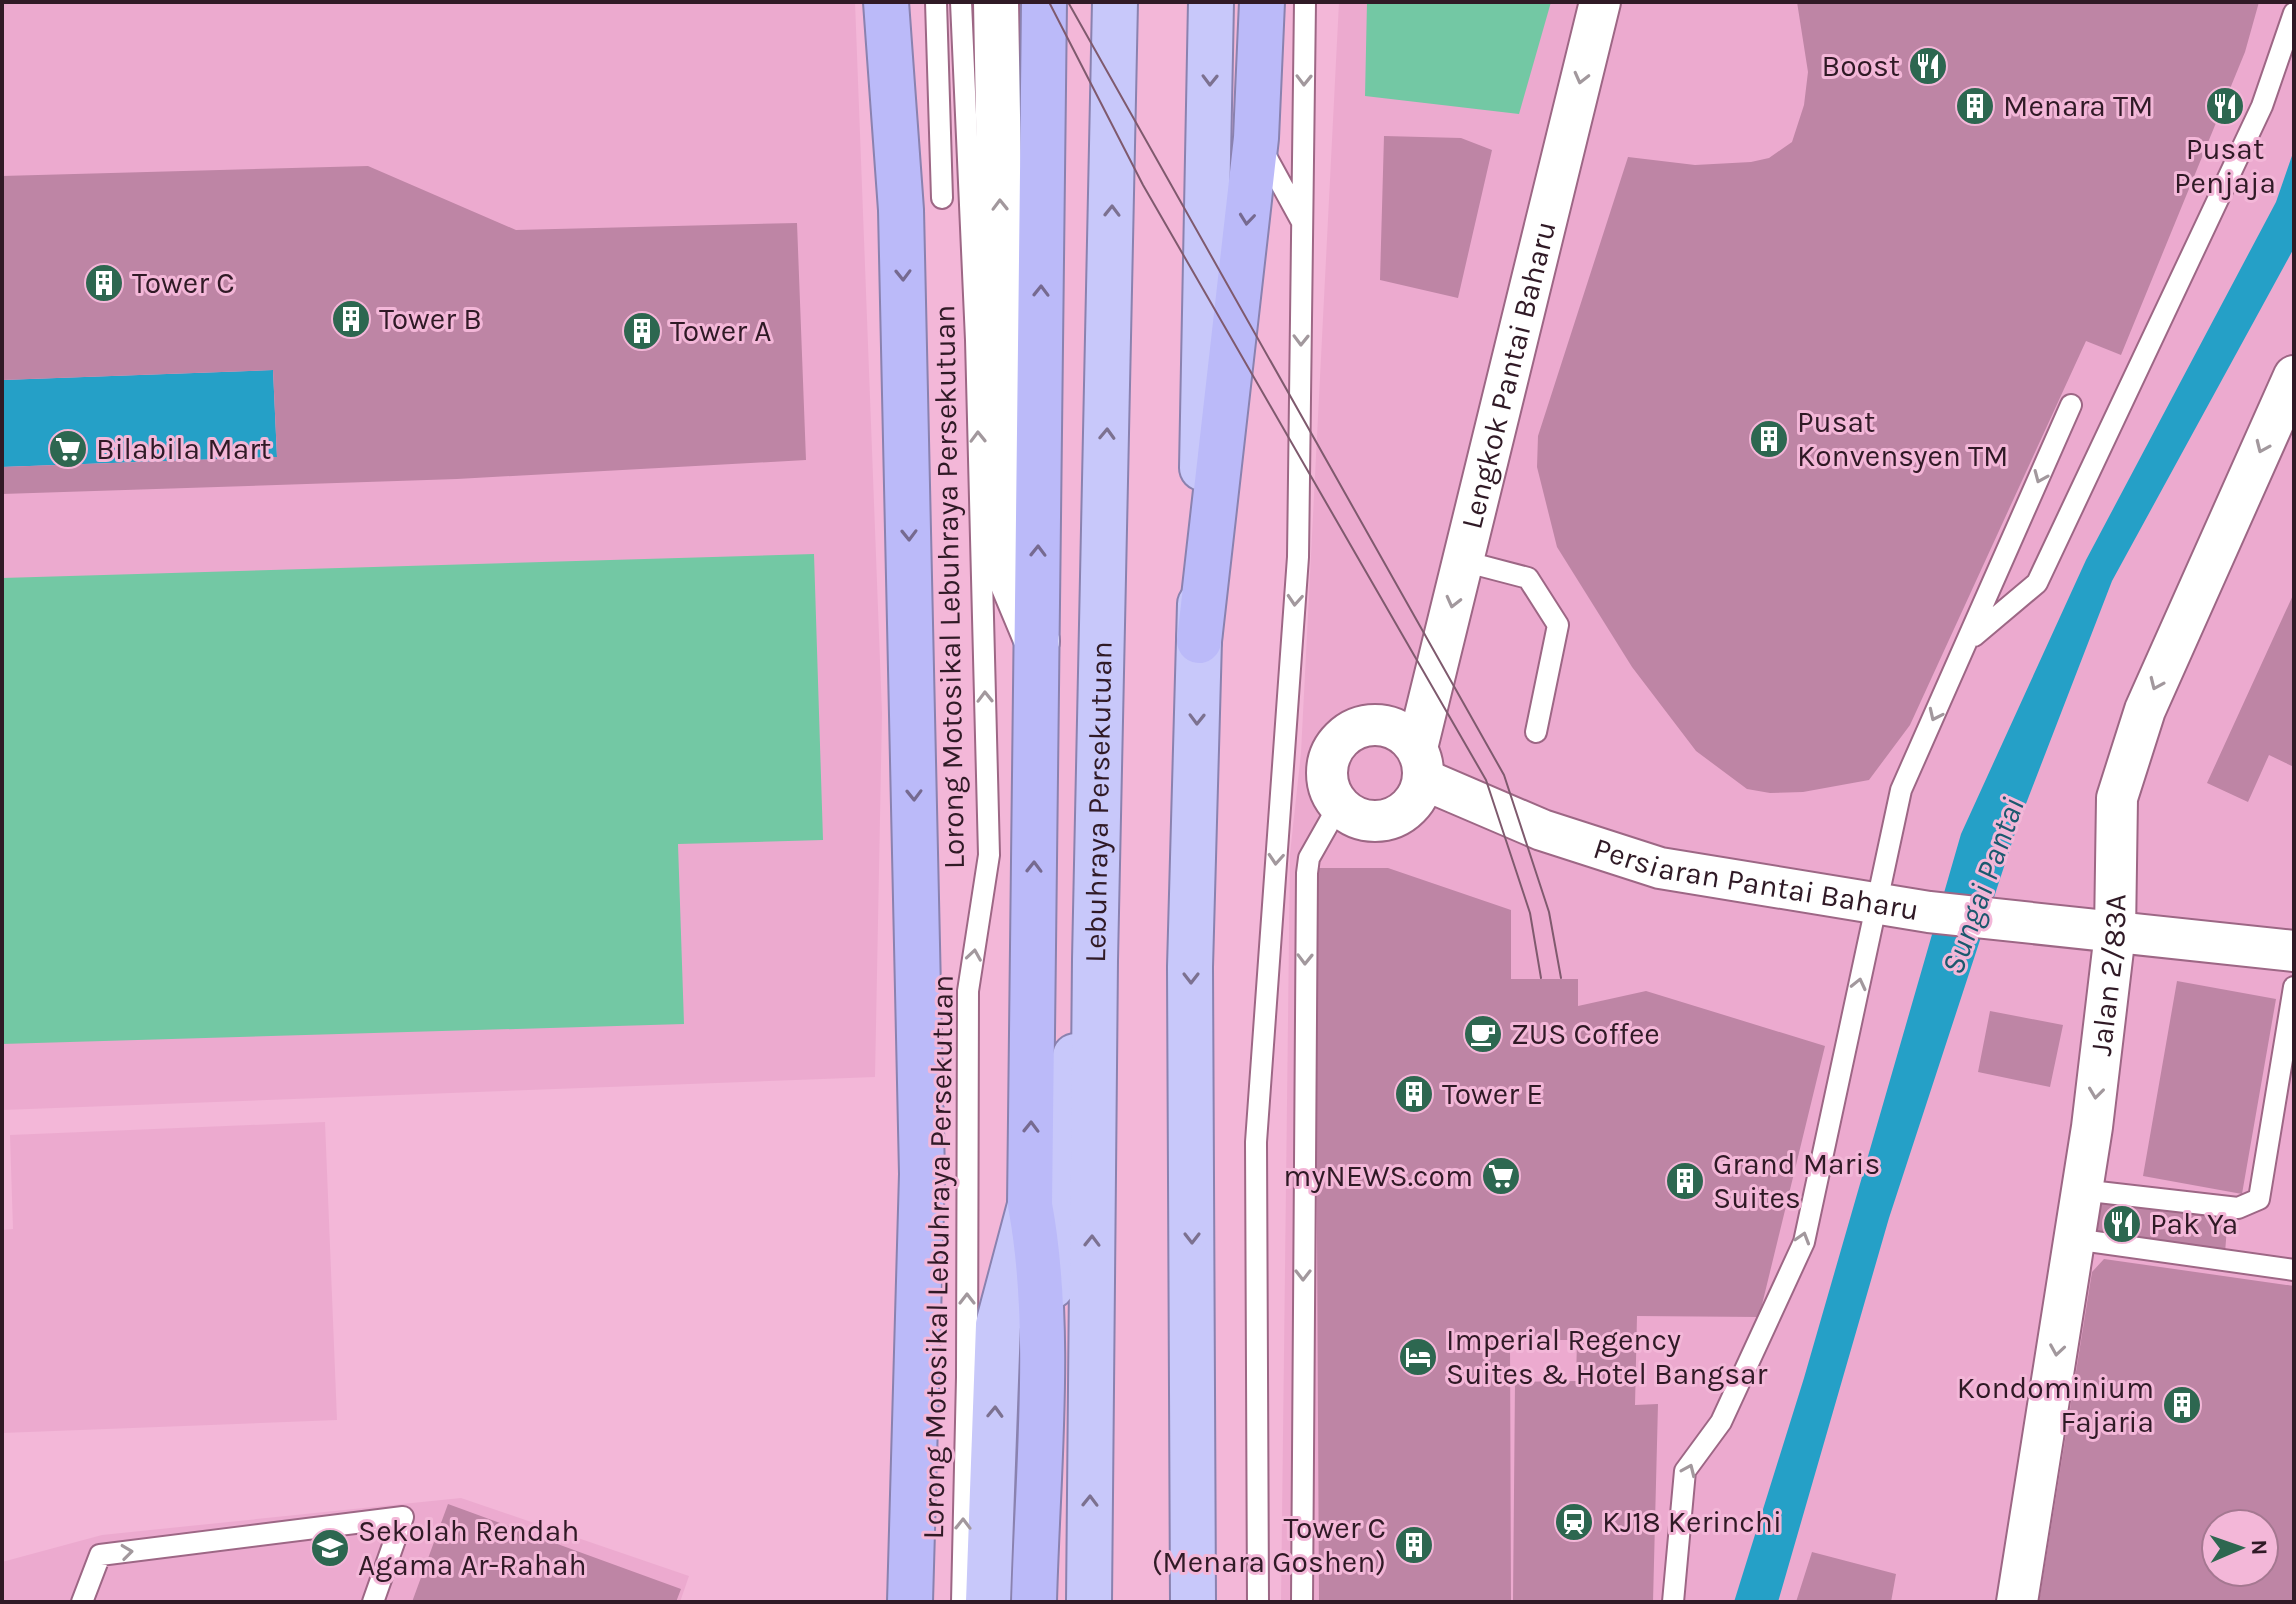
<svg xmlns="http://www.w3.org/2000/svg" width="2296" height="1604" viewBox="0 0 2296 1604" font-family="Karla,sans-serif">
	<style>
		.built { fill: #ecaacf; fill-rule: evenodd }
		.green { fill: #73c8a4 }
		.water { fill: #25a0c7 }
		.building { fill: #be85a5; fill-rule: evenodd }
		.lines { fill: none; stroke-linecap: round; stroke-linejoin: round }
		.service-casing { stroke: #9d6785; stroke-width: 24 }
		.minor-casing { stroke: #9d6785; stroke-width: 44 }
		.tertiary-casing { stroke: #9d6785; stroke-width: 48 }
		.trunk-casing { stroke: #8a82af; stroke-width: 48 }
		.motorway-casing { stroke: #8a82af; stroke-width: 48 }
		.service { stroke: #fff; stroke-width: 20 }
		.minor { stroke: #fff; stroke-width: 40 }
		.tertiary { stroke: #fff; stroke-width: 44 }
		.trunk { stroke: #c8c8fa; stroke-width: 44 }
		.motorway { stroke: #bbbaf9; stroke-width: 44 }
		.tram { stroke: #7f5a6e; stroke-width: 2 }
		.oneway { stroke: #a2989d }
		.oneway2 { stroke: #7c7190 }
		.oneway3 { stroke: #766a90 }
		.labels { text-anchor: middle; dominant-baseline: central; stroke-width: 6; stroke-linejoin: round; paint-order: stroke }
		.poi-label { font-size: 30px; fill: #301a26; stroke: #f3b7d8; text-anchor: start }
		.street-label { font-size: 30px; fill: #301a26; stroke: #f3b7d8 }
		.water-label { font-size: 32px; font-style: italic; fill: #1b596e; stroke: #f3b7d8 }
	</style>
	<rect width="100%" height="100%" fill="#f3b7d8"/>
	<path class="built" d="M2,2H855L882,714L875,1077L2,1110Z
		M1339,2H2294V1602H1281L1290,854L1301,753ZM2216,1524H2264V1572H2216Z
		M325,1122L337,1420L2,1433V1230L13,1229L10,1135Z
		M461,1498L689,1576L680,1602H2V1562L102,1535Z"/>
	<path class="green" d="M1367,2H1551L1519,114L1365,96Z
		M814,554L823,840L678,844L684,1024L2,1044V578Z"/>
	<path class="water" d="M2294,150V248L2112,581L2017,827L1889,1218L1778,1602H1734L1804,1378L1961,834L2086,560L2276,202Z
		M273,370L277,457L2,467V380Z"/>
	<path class="building" d="M1797,2H2259L2245,52L2121,355L2086,341L1910,725L1869,780L1803,792L1770,793L1747,789L1696,751L1632,667L1557,547L1537,467L1538,436L1628,157L1695,165L1751,162L1769,158L1792,142L1804,105L1808,72Z
		M1384,136L1461,138L1492,150L1458,298L1380,280Z
		M368,166L516,230L797,223L806,460L457,479L2,494V467L277,457L273,370L2,380V176Z
		M2294,593V767L2269,755L2248,802L2207,783Z
		M1315,868H1388L1511,910V979H1578V1006L1646,991L1825,1046L1759,1317L1637,1316L1635,1405L1658,1404L1653,1602H1513L1515,1382L1576,1381L1577,1340H1510L1511,1602H1319Z
		M2177,981L2276,999L2242,1194L2143,1176Z
		M1990,1011L2063,1025L2050,1087L1978,1072Z
		M2097,1199L2228,1214L2225,1253L2093,1238Z
		M2104,1259L2294,1286V1602H2039L2092,1272ZM2216,1524H2264V1572H2216Z
		M448,1504L681,1589L676,1602H412Z
		M1812,1552L1896,1574L1891,1602H1796Z"/>
	<g class="lines">
		<defs>
			<path id="service" d="M936,2L942,198
				M961,2L976,340L989,855L968,991L967,1377L962,1602
				M1262,149L1302,222
				M1463,561L1528,578L1558,625L1536,732
				M1974,636L2037,583L2262,106L2294,13
				M2081,1190L2238,1208L2259,1199L2294,987
				M2074,1239L2294,1270
				M82,1602L100,1555L403,1517L373,1602
				M1258,1602L1256,1142L1298,557L1305,2
				M1302,1602L1307,873L1309,858L1339,805
				M1673,1602L1685,1471L1721,1422L1804,1242L1901,790L2071,405"/>
			<g id="minor">
				<circle cx="1375" cy="773" r="48"/>
				<path id="s1" d="M1417,748L1600,2"/>
				<path id="s2" d="M1423,779L1542,830L1660,868L1929,912L2294,951"/>
				<path id="s3" d="M2017,1602L2092,1127L2115,933L2117,798L2145,710L2294,376"/>
			</g>
			<path id="tertiary" d="M996,2L1006,567L1037,641"/>
			<g id="trunk">
				<path d="M1202,468L1211,2"/>
				<path d="M1052,1286L1061,1123L1075,1056"/>
				<path d="M988,1602L998,1325L1030,1205"/>
				<path id="s4" d="M1089,1602L1095,960L1115,2"/>
				<path d="M1193,1602L1190,967L1200,604"/>
			</g>
			<path id="motorway" d="M886,2L901,210L922,1174L910,1602
				M1199,641L1256,138L1262,2
				M1034,1602C1037,1477 1053,1327 1030,1205L1044,2"/>
		</defs>
		<use href="#service" class="service-casing"/>
		<use href="#minor" class="minor-casing"/>
		<use href="#tertiary" class="tertiary-casing"/>
		<use href="#trunk" class="trunk-casing"/>
		<use href="#motorway" class="motorway-casing"/>
		<use href="#service" class="service"/>
		<use href="#minor" class="minor"/>
		<use href="#tertiary" class="tertiary"/>
		<use href="#trunk" class="trunk"/>
		<use href="#motorway" class="motorway"/>
		<path class="tram" d="M1049,2L1143,185L1486,780L1530,913L1541,978
			M1068,2L1504,775L1549,912L1561,978"/>
	</g>
	<defs><path id="oneway-chevron" d="M-2-3.5L2.5 0L-2 3.5" fill="none" stroke-width="1.6" stroke-linecap="round" stroke-linejoin="round" transform="scale(2)"/></defs>
	<g class="oneway">
		<use href="#oneway-chevron" transform="translate(1581 78) rotate(104)"/>
		<use href="#oneway-chevron" transform="translate(1304 80) rotate(91)"/>
		<use href="#oneway-chevron" transform="translate(1000 205) rotate(-91)"/>
		<use href="#oneway-chevron" transform="translate(1301 340) rotate(91)"/>
		<use href="#oneway-chevron" transform="translate(978 437) rotate(-91)"/>
		<use href="#oneway-chevron" transform="translate(2262 447) rotate(114)"/>
		<use href="#oneway-chevron" transform="translate(2040 477) rotate(113)"/>
		<use href="#oneway-chevron" transform="translate(1295 600) rotate(94)"/>
		<use href="#oneway-chevron" transform="translate(1453 602) rotate(104)"/>
		<use href="#oneway-chevron" transform="translate(2156 684) rotate(114)"/>
		<use href="#oneway-chevron" transform="translate(985 697) rotate(-91)"/>
		<use href="#oneway-chevron" transform="translate(1935 715) rotate(115)"/>
		<use href="#oneway-chevron" transform="translate(1276 859) rotate(94)"/>
		<use href="#oneway-chevron" transform="translate(974 955) rotate(-81)"/>
		<use href="#oneway-chevron" transform="translate(1305 959) rotate(91)"/>
		<use href="#oneway-chevron" transform="translate(1859 984) rotate(-77)"/>
		<use href="#oneway-chevron" transform="translate(2096 1093) rotate(97)"/>
		<use href="#oneway-chevron" transform="translate(1803 1238) rotate(-73)"/>
		<use href="#oneway-chevron" transform="translate(1303 1275) rotate(90)"/>
		<use href="#oneway-chevron" transform="translate(967 1299) rotate(-90)"/>
		<use href="#oneway-chevron" transform="translate(2057 1350) rotate(99)"/>
		<use href="#oneway-chevron" transform="translate(1689 1470) rotate(-66)"/>
		<use href="#oneway-chevron" transform="translate(963 1524) rotate(-89)"/>
		<use href="#oneway-chevron" transform="translate(127 1552) rotate(-7)"/>
	</g>
	<g class="oneway2">
		<use href="#oneway-chevron" transform="translate(1210 80) rotate(91)"/>
		<use href="#oneway-chevron" transform="translate(1112 211) rotate(-89)"/>
		<use href="#oneway-chevron" transform="translate(1107 434) rotate(-88)"/>
		<use href="#oneway-chevron" transform="translate(1197 719) rotate(91)"/>
		<use href="#oneway-chevron" transform="translate(1191 978) rotate(90)"/>
		<use href="#oneway-chevron" transform="translate(1192 1238) rotate(90)"/>
		<use href="#oneway-chevron" transform="translate(1092 1241) rotate(-89)"/>
		<use href="#oneway-chevron" transform="translate(995 1412) rotate(-88)"/>
		<use href="#oneway-chevron" transform="translate(1090 1501) rotate(-89)"/>
	</g>
	<g class="oneway3">
		<use href="#oneway-chevron" transform="translate(1247 219) rotate(96)"/>
		<use href="#oneway-chevron" transform="translate(903 275) rotate(89)"/>
		<use href="#oneway-chevron" transform="translate(1041 291) rotate(-89)"/>
		<use href="#oneway-chevron" transform="translate(909 535) rotate(89)"/>
		<use href="#oneway-chevron" transform="translate(1038 551) rotate(-89)"/>
		<use href="#oneway-chevron" transform="translate(914 795) rotate(89)"/>
		<use href="#oneway-chevron" transform="translate(1034 867) rotate(-89)"/>
		<use href="#oneway-chevron" transform="translate(1031 1127) rotate(-89)"/>
	</g>
	<defs>
		<symbol id="restaurant-disc" viewBox="-11 -11 22 22"><circle r="9.5" fill="#2d6750" stroke="#f3b7d8"/><path d="M-5-6h1v4h1v-4h1v4h1v-4h1v5L-1.5 .5V6h-2V.5L-5-1ZM5-6V6H3V1.5H1.5Q1.5-4 5-6Z" fill="#fff"/></symbol>
		<symbol id="building-disc" viewBox="-11 -11 22 22"><circle r="9.5" fill="#2d6750" stroke="#f3b7d8"/><path d="M-4-6H4V6H1V3H-1V6H-4ZM-2.5-4.3h1.7v1.8h-1.7ZM.8-4.3h1.7v1.8H.8ZM-2.5-1h1.7V.8h-1.7ZM.8-1h1.7V.8H.8Z" fill="#fff"/></symbol>
		<symbol id="supermarket-disc" viewBox="-11 -11 22 22"><circle r="9.5" fill="#2d6750" stroke="#f3b7d8"/><path d="M-6-5.5h2.5l.6 2H6L4.5 2H-2.5L-4.4-4H-6ZM-1.5 3.2a1.3 1.3 0 1 0 .1 0ZM3 3.2a1.3 1.3 0 1 0 .1 0Z" fill="#fff"/></symbol>
		<symbol id="cafe-disc" viewBox="-11 -11 22 22"><circle r="9.5" fill="#2d6750" stroke="#f3b7d8"/><path d="M-5.5-4.5H6V0H3Q3 3.5 0 3.5H-2.5Q-5.5 3.5-5.5 0ZM3-3.2v2h1.7v-2ZM-6 4.5H4V6H-6Z" fill="#fff"/></symbol>
		<symbol id="hotel-disc" viewBox="-11 -11 22 22"><circle r="9.5" fill="#2d6750" stroke="#f3b7d8"/><path d="M-6-4.5h1.5V1H6V5H4.5V3h-9V5H-6ZM-4 0a1.8 1.8 0 1 1 3.6 0ZM.5 0V-2.5h3Q6-2.5 6 0Z" fill="#fff"/></symbol>
		<symbol id="station-disc" viewBox="-11 -11 22 22"><circle r="9.5" fill="#2d6750" stroke="#f3b7d8"/><path d="M-3-6H3Q5-6 5-4V2Q5 4 3 4L4.5 6H3L1.5 4h-3L-3 6H-4.5L-3 4Q-5 4-5 2V-4Q-5-6-3-6ZM-3.5-4v3h7v-3ZM-3.5 1v1.5H-2V1ZM2 1v1.5H3.5V1Z" fill="#fff"/></symbol>
		<symbol id="school-disc" viewBox="-11 -11 22 22"><circle r="9.5" fill="#2d6750" stroke="#f3b7d8"/><path d="M0-5L7-2L0 1L-7-2ZM-4 1L0 2.5L4 1V4Q0 6-4 4Z" fill="#fff"/></symbol>
	</defs>
	<g fill-rule="evenodd">
		<use href="#restaurant-disc" x="1906" y="44" width="44" height="44"/>
		<use href="#building-disc" x="1953" y="84" width="44" height="44"/>
		<use href="#restaurant-disc" x="2203" y="84" width="44" height="44"/>
		<use href="#building-disc" x="82" y="261" width="44" height="44"/>
		<use href="#building-disc" x="329" y="297" width="44" height="44"/>
		<use href="#building-disc" x="620" y="309" width="44" height="44"/>
		<use href="#building-disc" x="1747" y="417" width="44" height="44"/>
		<use href="#supermarket-disc" x="46" y="427" width="44" height="44"/>
		<use href="#cafe-disc" x="1461" y="1012" width="44" height="44"/>
		<use href="#building-disc" x="1392" y="1072" width="44" height="44"/>
		<use href="#supermarket-disc" x="1479" y="1154" width="44" height="44"/>
		<use href="#building-disc" x="1663" y="1159" width="44" height="44"/>
		<use href="#restaurant-disc" x="2100" y="1202" width="44" height="44"/>
		<use href="#hotel-disc" x="1396" y="1335" width="44" height="44"/>
		<use href="#building-disc" x="2160" y="1383" width="44" height="44"/>
		<use href="#station-disc" x="1552" y="1500" width="44" height="44"/>
		<use href="#building-disc" x="1392" y="1523" width="44" height="44"/>
		<use href="#school-disc" x="308" y="1526" width="44" height="44"/>
	</g>
	<g class="labels">
		<g class="poi-label">
			<text x="1900" y="66" text-anchor="end">Boost</text>
			<text x="2003" y="106">Menara TM</text>
			<text x="2225" y="149" text-anchor="middle">Pusat<tspan x="2225" dy="34">Penjaja</tspan></text>
			<text x="132" y="283">Tower C</text>
			<text x="379" y="319">Tower B</text>
			<text x="670" y="331">Tower A</text>
			<text x="1797" y="422">Pusat<tspan x="1797" dy="34">Konvensyen TM</tspan></text>
			<text x="96" y="449">Bilabila Mart</text>
			<text x="1511" y="1034">ZUS Coffee</text>
			<text x="1442" y="1094">Tower E</text>
			<text x="1713" y="1164">Grand Maris<tspan x="1713" dy="34">Suites</tspan></text>
			<text x="1473" y="1176" text-anchor="end">myNEWS.com</text>
			<text x="2150" y="1224">Pak Ya</text>
			<text x="1446" y="1340">Imperial Regency<tspan x="1446" dy="34">Suites &amp; Hotel Bangsar</tspan></text>
			<text x="2154" y="1388" text-anchor="end">Kondominium<tspan x="2154" dy="34">Fajaria</tspan></text>
			<text x="1602" y="1522">KJ18 Kerinchi</text>
			<text x="1386" y="1528" text-anchor="end">Tower C<tspan x="1386" dy="34">(Menara Goshen)</tspan></text>
			<text x="358" y="1531">Sekolah Rendah<tspan x="358" dy="34">Agama Ar-Rahah</tspan></text>
		</g>
		<g class="street-label">
			<text stroke="none"><textPath href="#s1" startOffset="384">Lengkok Pantai Baharu</textPath></text>
			<text transform="translate(949 587) rotate(-91)">Lorong Motosikal Lebuhraya Persekutuan</text>
			<text stroke="none"><textPath href="#s4" startOffset="800">Lebuhraya Persekutuan</textPath></text>
			<text stroke="none"><textPath href="#s2" startOffset="350">Persiaran Pantai Baharu</textPath></text>
			<text stroke="none"><textPath href="#s3" startOffset="634">Jalan 2/83A</textPath></text>
			<text transform="translate(938 1257) rotate(-89)">Lorong Motosikal Lebuhraya Persekutuan</text>
		</g>
		<g class="water-label">
			<text transform="translate(1983 886) rotate(-70)">Sungai Pantai</text>
		</g>
	</g>
	<rect width="2296" height="1604" fill="none" stroke="#301a26" stroke-width="8"/>
	<g transform="translate(2240 1548) rotate(88)"><circle r="38" fill="#f3b7d8" stroke="#a57891" stroke-width="2"/>
	<path d="M0-6L14 30L0 20L-14 30Z" fill="#2d6750"/>
	<text y="-12" font-size="22" font-weight="bold" text-anchor="middle" fill="#301a26">N</text>
	</g>
</svg>
